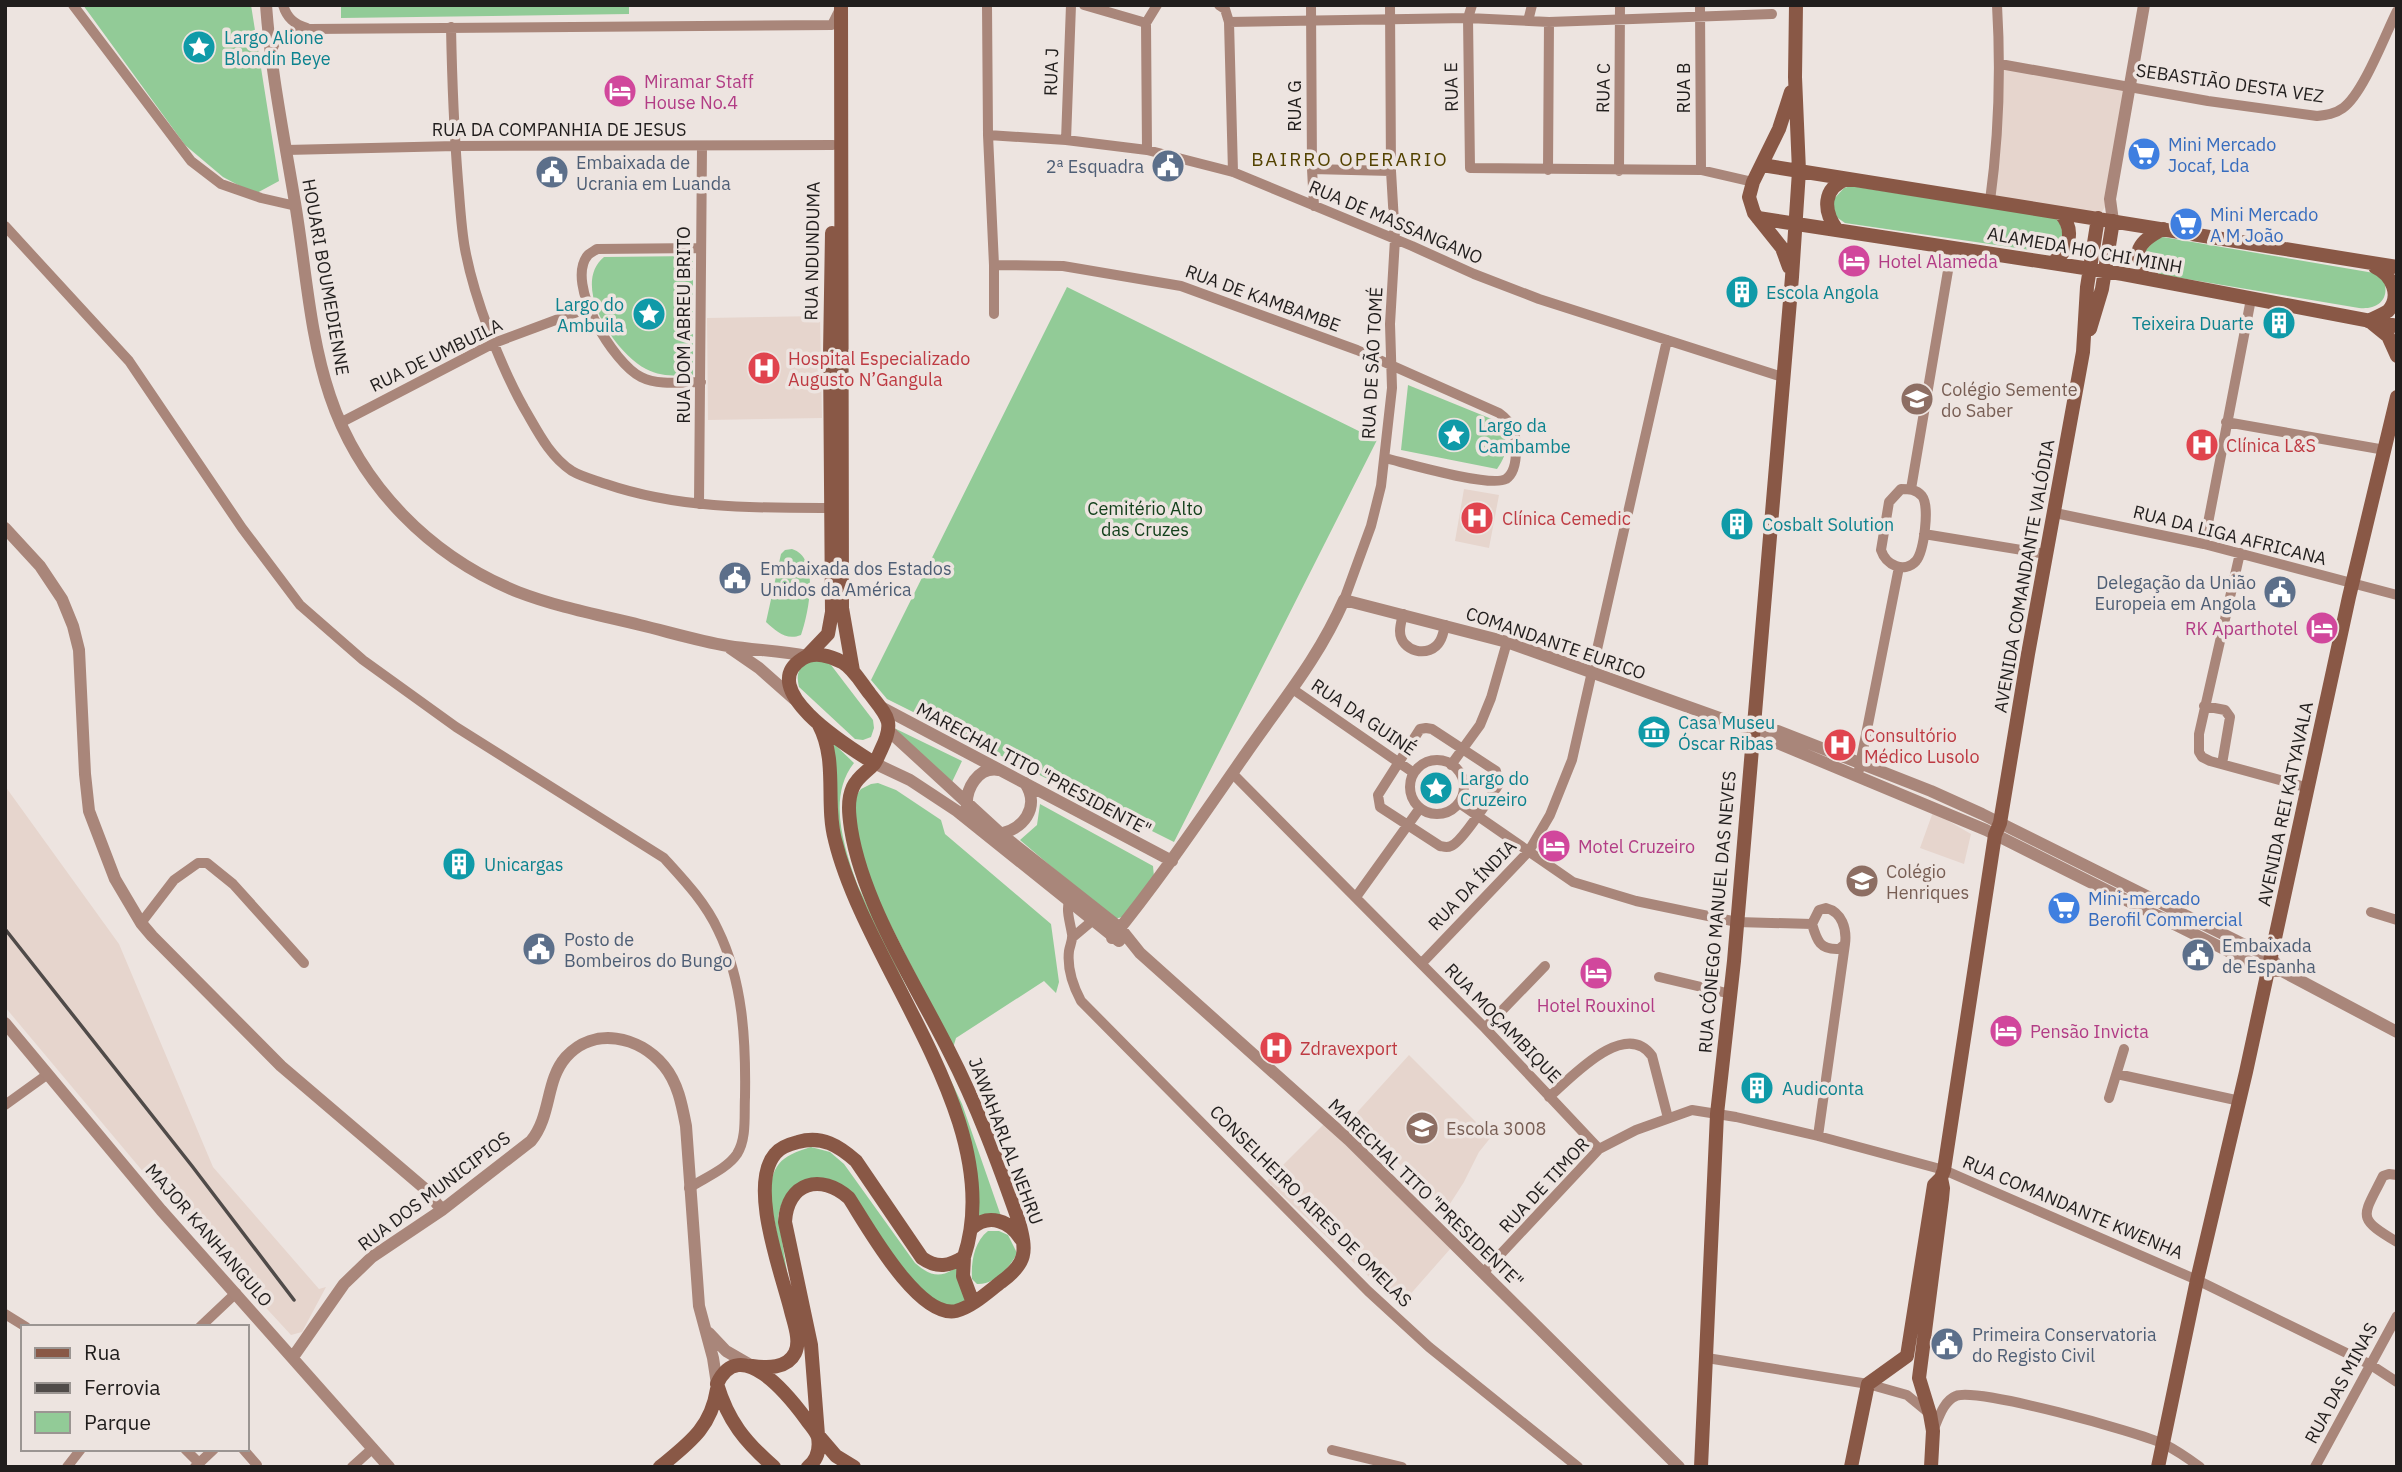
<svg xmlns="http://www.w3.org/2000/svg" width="2402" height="1472" viewBox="0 0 2402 1472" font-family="'IBM Plex Sans',sans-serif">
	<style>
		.built { fill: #e6d5cd }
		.green { fill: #92cb97 }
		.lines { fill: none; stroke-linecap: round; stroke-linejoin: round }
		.minor { stroke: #a9867a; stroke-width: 10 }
		.tertiary { stroke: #a9867a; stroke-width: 12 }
		.secondary { stroke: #895846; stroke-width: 14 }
		.rail { stroke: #504b49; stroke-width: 3.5 }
		.labels { text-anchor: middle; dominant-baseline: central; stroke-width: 7; stroke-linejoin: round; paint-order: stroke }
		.culture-label { font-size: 18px; fill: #0d838f; stroke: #ede4e0; text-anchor: start }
		.street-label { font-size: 18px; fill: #211e1d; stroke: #ede4e0 }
		.hotel-label { font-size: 18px; fill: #b23c85; stroke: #ede4e0; text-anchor: start }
		.shop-label { font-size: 18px; fill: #366cbe; stroke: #ede4e0; text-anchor: start }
		.service-label { font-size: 18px; fill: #4e5e75; stroke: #ede4e0; text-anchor: start }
		.health-label { font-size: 18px; fill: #be3a42; stroke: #ede4e0; text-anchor: start }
		.education-label { font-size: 18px; fill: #785e54; stroke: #ede4e0; text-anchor: start }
		.park-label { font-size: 18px; fill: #14411c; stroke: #ede4e0 }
		.neighbourhood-label { font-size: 19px; letter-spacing: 2px; fill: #534200; stroke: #ede4e0 }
	</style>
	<rect width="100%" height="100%" fill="#ede4e0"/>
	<path class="built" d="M2000,64L2129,87L2110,199L2098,218L1990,201Z
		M820,316L822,418L708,420L707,318Z
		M1464,489L1499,495L1489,548L1455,541Z
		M5,786L119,944L213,1167L319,1289L326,1287L302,1332L291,1335L166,1199L5,1007Z
		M1933,812L1971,834L1964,864L1920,848Z
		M1409,1055L1491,1137L1479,1152L1464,1182L1446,1210L1352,1118Z
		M1324,1124L1451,1248L1400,1306L1267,1181Z"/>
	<path class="green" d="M83,5H251L279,181L255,194L223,177L185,145Z
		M341,5H629V14L341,18Z
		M1851,186L2056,218C2064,227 2064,238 2057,247L2044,252L1845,223L1835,216L1833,200L1844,188Z
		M2163,237L2374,273L2384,281C2390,300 2377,310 2359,308L2157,274L2147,267L2145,251L2156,239Z
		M693,256V375C677,376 661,377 646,369C615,353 570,285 604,257Z
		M1067,287L1377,440L1174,842L887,699L871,680Z
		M1408,385L1499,422C1508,441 1509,452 1497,469L1401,450Z
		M792,549C821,558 808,614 801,635C786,641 776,631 766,622L781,554L785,550Z
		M808,660H823L831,665L873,720L874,728L871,737L863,740L855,739L799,687C796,673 798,670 808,660Z
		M892,727L962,761L952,782Z
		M831,741L854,763C827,797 844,847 857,884L962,1104L1002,1219L976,1224L971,1161L847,868L840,837Z
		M878,783L896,790L941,820L945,834L1051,924L1059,982L1056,993L1044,981L956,1038L953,1048L865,875L854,823L856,796L861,789L871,784Z
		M1040,804L1153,866L1154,877L1123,917L1113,919L1020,840L1037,825Z
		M811,1147L830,1152L844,1164L915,1263C931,1277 942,1279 959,1265L966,1301C959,1305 953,1308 945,1305C907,1293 868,1222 845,1190L792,1189L783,1200L778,1216L800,1352L770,1198C771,1165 780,1156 811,1147Z
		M988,1231H999L1008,1235L1017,1253C1010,1268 994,1285 977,1284L972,1279C971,1262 974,1242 988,1231Z"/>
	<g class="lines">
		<path class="minor" d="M73,5L191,161L221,184L261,198L296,206
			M283,5C287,18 294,24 307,28
			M987,5L988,135L994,265V314
			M1084,5L1146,23L1157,5
			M1219,5L1225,9L1229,22L1468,18L1549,22L1772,14
			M1311,5L1312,169L1314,206
			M1472,5L1468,18L1470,168L1701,170L1753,182
			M1700,5L1701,170
			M1528,21L1532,5
			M1229,22L1233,172
			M1146,23L1147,150
			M451,27C452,79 454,130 458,181C460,203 461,227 465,249C474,298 500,365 524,408C537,430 549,456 572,471C582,477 595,480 606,484C679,509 756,508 832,508
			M271,56C273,34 292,32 310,29L832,25L840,9
			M2000,64L2208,101L2317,116C2326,115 2335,114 2343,108C2363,94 2385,35 2397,11
			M988,135L1066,140L1147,150L1233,172L1412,246L1474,274L1539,299L1782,377
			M1066,140L1071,5
			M286,150L456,146L833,145
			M1312,169L1391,171
			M1548,170L1549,22
			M1619,171L1620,5
			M1990,201C1999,135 2001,72 1997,5
			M5,226L129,361L242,528L300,605L363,660L456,727L664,858C684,880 705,902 718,930C743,981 746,1041 745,1097C744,1115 747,1138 737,1154C727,1169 704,1178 689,1188
			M701,248L597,249C594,251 590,253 588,255C564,283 614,364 641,377C659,386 682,382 701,382
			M994,265L1063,266L1181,286L1357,350L1499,413C1513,423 1516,433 1516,450C1516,459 1515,473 1506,479C1490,488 1406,463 1385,458
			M2226,422L2385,450
			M340,423L494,343L588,308
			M1901,489C1909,489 1916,489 1922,496C1930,506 1924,551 1916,561C1904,574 1886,565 1881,550L1889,502Z
			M1911,489L1952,247
			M699,504L702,147
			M2055,513L2204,544L2397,595
			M1924,534L2046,554
			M2204,544L2251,299
			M2240,553L2199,734V752L2202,757L2210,761L2309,788
			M1344,600L1371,526L1381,486L1392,388L1390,324L1395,239L1391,171L1390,5
			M1403,614C1402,619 1400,625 1400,631C1400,652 1430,659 1440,641C1443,636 1444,630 1445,625
			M1294,690L1414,773
			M2204,706L2225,710L2230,717L2222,764
			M1426,728L1432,729L1496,771L1499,784C1491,796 1462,842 1451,846C1447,848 1445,847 1440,846L1380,807L1378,795L1420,729Z
			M1410 787a27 27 0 1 1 54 0a27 27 0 1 1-54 0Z
			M1451,765L1480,725L1491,698L1507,642
			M1859,770L1899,567
			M1233,774L1485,1028L1599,1149
			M1459,803L1573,882L1636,901L1737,922L1812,924
			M1072,895C1064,908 1070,920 1072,934C1073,940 1070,945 1069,951C1067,968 1073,986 1081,1001L1368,1291L1429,1347L1578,1467
			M1356,897L1420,808
			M2371,912L2397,920
			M141,923L174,880L198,863H207L233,884L304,963
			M1073,937L1092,921L1096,915
			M1422,963L1529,851L1550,815L1572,760L1667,340
			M1659,977L1731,994
			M1485,1028L1545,966
			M2117,1074L2240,1101
			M1549,1097C1571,1078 1625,1018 1652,1056L1668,1118
			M2109,1098L2124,1049
			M5,1105L48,1074
			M1818,1136L1845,944C1847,929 1842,912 1826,908L1819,910L1812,924C1817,941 1820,950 1839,949L1845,944
			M2397,1175L2389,1174L2383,1176C2363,1217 2355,1217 2397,1242
			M1483,1273L1599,1149L1636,1130L1692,1110L1736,1117L1818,1136L1944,1170L2197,1280L2371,1365L2397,1382
			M5,1314L26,1327
			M200,1327L236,1293
			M1707,1358L1868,1384L1907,1395L1930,1414
			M1933,1431C1938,1420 1943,1401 1956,1396C1977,1387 2138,1432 2164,1444C2176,1450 2189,1459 2200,1467
			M185,1449L199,1463
			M243,1449L257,1465
			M1332,1450L1402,1467
			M67,1467L81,1449
			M195,1467L214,1449
			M352,1467L373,1448
			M2315,1467L2397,1316"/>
		<path class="tertiary" d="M266,5C271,74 285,141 296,209C306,271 310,337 330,396C360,486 431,557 518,592C557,607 599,615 640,625C669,632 699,641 728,646C754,650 781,651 807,656
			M2113,221L2110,199L2144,5
			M5,528L40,566L62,599L73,626L79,650L85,774L89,811L115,879L141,923L152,936L281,1066L424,1188L442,1210
			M730,648L759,668L794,699
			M881,707L1172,861
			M1757,730L1778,731L1931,791L1982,814L2271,958L2282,971L2397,1032
			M890,732L1001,834L1120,928L1140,953L1349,1140L1679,1467
			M874,763L910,780L957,811L1119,941
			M967,808C965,789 978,766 999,770
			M997,834C1023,831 1041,807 1025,783
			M1112,938C1161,878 1203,815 1247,752C1283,700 1318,659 1344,600L1507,642L1753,730L1775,742L1986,830L2268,971H2282
			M5,1023L161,1210L389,1467
			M709,1333L726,1351L752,1366
			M293,1357L344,1284L372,1257L442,1210L531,1141C552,1115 545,1081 566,1057C594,1026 639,1036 664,1066C678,1083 682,1105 686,1126L699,1306L713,1358L717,1384"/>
		<path class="secondary" d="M841,5L842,608L853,671
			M1762,165L2397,267
			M1758,218L2123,274L2397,326
			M1837,230C1823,211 1822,188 1847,179
			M2052,263C2069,251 2076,230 2060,213
			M1789,267L1782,248L1754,213L1749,197L1753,182L1779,129L1791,92
			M2154,279C2129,257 2135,243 2163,229
			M2368,321C2374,318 2382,315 2388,311C2402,296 2392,275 2375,267
			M2372,323L2388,336L2397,356
			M2090,329L2102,289L2113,221
			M807,656L828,634L832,612L830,354L832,233
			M972,1228C989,1213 1010,1221 1021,1239
			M964,1257L963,1276L973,1303
			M752,1366C767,1368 787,1369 795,1353C801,1341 794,1323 791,1311C782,1274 748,1186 775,1154C780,1147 790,1144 798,1142C822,1135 839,1146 856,1161L922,1258C938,1269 949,1266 964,1257C1009,1122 866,968 835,840C825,803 838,761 819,725
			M660,1467C689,1443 711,1428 717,1389
			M774,1467C745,1442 728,1421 717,1384C740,1334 789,1396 806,1419C810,1425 816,1431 818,1437C820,1449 817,1460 808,1467
			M854,1467L836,1456L818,1435L811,1345L785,1222C787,1182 821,1173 849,1198C866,1224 918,1319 956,1311C972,1307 988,1292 1001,1282C1027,1263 1027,1252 1019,1222C999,1165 977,1105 949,1051C915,983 863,904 851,829C849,815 847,800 853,787C858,776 867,772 874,764C877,760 879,754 881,750C895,722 888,717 870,694C862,684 854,669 842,662C831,656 814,651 802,659C754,690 852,749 874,763
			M1701,1467L1717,1114L1734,961L1792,277L1799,171L1795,77L1796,5
			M1851,1467L1868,1384L1907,1356L1934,1185L1941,1178L1944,1170L1995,835L2000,823L2028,654L2079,374L2083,352L2087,287L2098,218
			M1931,1467L1933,1431L1930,1414L1919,1378L1942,1199L1943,1188L1941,1178
			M2158,1467L2197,1280L2246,1072L2349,597L2397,397"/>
		<path class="rail" d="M5,929L192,1166L294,1300"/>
	</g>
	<defs>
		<symbol id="sight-disc" viewBox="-11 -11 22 22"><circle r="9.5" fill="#0f9aa8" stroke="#ede4e0"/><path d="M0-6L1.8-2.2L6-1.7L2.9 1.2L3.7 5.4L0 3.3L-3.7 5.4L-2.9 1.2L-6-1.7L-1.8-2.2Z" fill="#fff"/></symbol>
		<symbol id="hotel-disc" viewBox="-11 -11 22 22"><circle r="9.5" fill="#d1479c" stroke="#ede4e0"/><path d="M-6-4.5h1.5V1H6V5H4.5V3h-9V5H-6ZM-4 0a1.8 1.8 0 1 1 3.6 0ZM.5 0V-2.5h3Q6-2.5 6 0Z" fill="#fff"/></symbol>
		<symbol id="supermarket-disc" viewBox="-11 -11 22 22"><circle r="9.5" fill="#3f7fe0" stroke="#ede4e0"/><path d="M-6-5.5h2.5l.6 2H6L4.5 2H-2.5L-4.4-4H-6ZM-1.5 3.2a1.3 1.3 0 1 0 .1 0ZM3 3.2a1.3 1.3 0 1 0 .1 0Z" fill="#fff"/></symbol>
		<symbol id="civic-disc" viewBox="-11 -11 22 22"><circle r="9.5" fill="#5c6f8a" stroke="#ede4e0"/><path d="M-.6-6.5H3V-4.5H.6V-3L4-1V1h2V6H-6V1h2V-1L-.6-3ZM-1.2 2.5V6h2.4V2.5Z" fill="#fff"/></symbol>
		<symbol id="building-disc" viewBox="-11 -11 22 22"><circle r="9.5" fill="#0f9aa8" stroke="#ede4e0"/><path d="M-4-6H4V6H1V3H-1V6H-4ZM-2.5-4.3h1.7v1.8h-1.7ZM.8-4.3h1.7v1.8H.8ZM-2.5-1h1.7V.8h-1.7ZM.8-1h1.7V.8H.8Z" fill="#fff"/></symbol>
		<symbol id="hospital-disc" viewBox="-11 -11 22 22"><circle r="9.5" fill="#e0444e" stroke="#ede4e0"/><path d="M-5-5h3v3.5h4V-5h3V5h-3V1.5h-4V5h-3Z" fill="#fff"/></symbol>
		<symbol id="university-disc" viewBox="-11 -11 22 22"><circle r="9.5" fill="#8d6e63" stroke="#ede4e0"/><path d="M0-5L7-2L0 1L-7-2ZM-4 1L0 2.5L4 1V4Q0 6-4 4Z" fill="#fff"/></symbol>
		<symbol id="museum-disc" viewBox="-11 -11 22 22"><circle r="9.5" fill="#0f9aa8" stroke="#ede4e0"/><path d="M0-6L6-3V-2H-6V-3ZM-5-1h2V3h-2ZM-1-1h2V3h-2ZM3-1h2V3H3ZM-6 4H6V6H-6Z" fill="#fff"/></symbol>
		<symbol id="school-disc" viewBox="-11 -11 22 22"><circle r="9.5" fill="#8d6e63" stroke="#ede4e0"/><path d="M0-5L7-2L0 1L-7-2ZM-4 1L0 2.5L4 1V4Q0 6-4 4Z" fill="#fff"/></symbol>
	</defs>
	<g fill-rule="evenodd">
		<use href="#sight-disc" x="180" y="28" width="38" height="38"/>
		<use href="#hotel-disc" x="601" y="72" width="38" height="38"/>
		<use href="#supermarket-disc" x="2125" y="135" width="38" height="38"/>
		<use href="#civic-disc" x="1149" y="147" width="38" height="38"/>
		<use href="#civic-disc" x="533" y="153" width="38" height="38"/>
		<use href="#supermarket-disc" x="2167" y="205" width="38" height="38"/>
		<use href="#hotel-disc" x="1835" y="242" width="38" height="38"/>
		<use href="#building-disc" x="1723" y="273" width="38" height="38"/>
		<use href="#sight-disc" x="630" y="295" width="38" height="38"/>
		<use href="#building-disc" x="2260" y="304" width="38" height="38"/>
		<use href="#hospital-disc" x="745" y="349" width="38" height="38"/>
		<use href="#university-disc" x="1898" y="380" width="38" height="38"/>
		<use href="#sight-disc" x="1435" y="416" width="38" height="38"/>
		<use href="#hospital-disc" x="2183" y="426" width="38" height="38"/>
		<use href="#hospital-disc" x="1458" y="499" width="38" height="38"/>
		<use href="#building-disc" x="1718" y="505" width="38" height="38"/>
		<use href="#civic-disc" x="716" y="559" width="38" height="38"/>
		<use href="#civic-disc" x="2261" y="573" width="38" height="38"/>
		<use href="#hotel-disc" x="2303" y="609" width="38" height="38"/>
		<use href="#museum-disc" x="1635" y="713" width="38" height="38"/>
		<use href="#hospital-disc" x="1821" y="726" width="38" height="38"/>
		<use href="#sight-disc" x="1417" y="769" width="38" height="38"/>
		<use href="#hotel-disc" x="1535" y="827" width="38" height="38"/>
		<use href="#building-disc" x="440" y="845" width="38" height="38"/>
		<use href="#university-disc" x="1843" y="862" width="38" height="38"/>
		<use href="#supermarket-disc" x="2045" y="889" width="38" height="38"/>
		<use href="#civic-disc" x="520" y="930" width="38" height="38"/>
		<use href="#civic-disc" x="2179" y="936" width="38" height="38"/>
		<use href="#hotel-disc" x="1577" y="954" width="38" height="38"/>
		<use href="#hotel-disc" x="1987" y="1012" width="38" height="38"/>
		<use href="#hospital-disc" x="1257" y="1029" width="38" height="38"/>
		<use href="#building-disc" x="1738" y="1069" width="38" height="38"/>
		<use href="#school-disc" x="1403" y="1109" width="38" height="38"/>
		<use href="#civic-disc" x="1928" y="1325" width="38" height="38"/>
	</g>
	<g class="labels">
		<g class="culture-label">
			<text x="224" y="37">Largo Alione<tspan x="224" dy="21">Blondin Beye</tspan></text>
			<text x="1766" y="292">Escola Angola</text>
			<text x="624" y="304" text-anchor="end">Largo do<tspan x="624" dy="21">Ambuila</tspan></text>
			<text x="2254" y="323" text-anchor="end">Teixeira Duarte</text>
			<text x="1478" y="425">Largo da<tspan x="1478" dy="21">Cambambe</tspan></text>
			<text x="1762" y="524">Cosbalt Solution</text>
			<text x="1678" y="722">Casa Museu<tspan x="1678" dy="21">Óscar Ribas</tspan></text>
			<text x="1460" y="778">Largo do<tspan x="1460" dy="21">Cruzeiro</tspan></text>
			<text x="484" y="864">Unicargas</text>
			<text x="1782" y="1088">Audiconta</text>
		</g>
		<g class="street-label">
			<text transform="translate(1051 72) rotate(-88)">RUA J</text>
			<text transform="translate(2230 83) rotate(8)">SEBASTIÃO DESTA VEZ</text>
			<text transform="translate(1451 87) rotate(-91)">RUA E</text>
			<text transform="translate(1603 88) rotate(-89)">RUA C</text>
			<text transform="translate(1683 88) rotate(-90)">RUA B</text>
			<text transform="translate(1294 106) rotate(-90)">RUA G</text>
			<text x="559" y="129">RUA DA COMPANHIA DE JESUS</text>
			<text transform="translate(1396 222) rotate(23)">RUA DE MASSANGANO</text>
			<text transform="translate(2085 250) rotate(10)">ALAMEDA HO CHI MINH</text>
			<text transform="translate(812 251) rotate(-89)">RUA NDUNDUMA</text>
			<text transform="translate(326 277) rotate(80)">HOUARI BOUMEDIENNE</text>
			<text transform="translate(1263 298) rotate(20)">RUA DE KAMBAMBE</text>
			<text transform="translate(683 325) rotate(-90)">RUA DOM ABREU BRITO</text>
			<text transform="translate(436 355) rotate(-26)">RUA DE UMBUILA</text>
			<text transform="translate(1372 363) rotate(-87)">RUA DE SÃO TOMÉ</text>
			<text transform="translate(2230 535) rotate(14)">RUA DA LIGA AFRICANA</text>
			<text transform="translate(2024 576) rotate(-80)">AVENIDA COMANDANTE VALÓDIA</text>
			<text transform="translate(1556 643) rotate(19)">COMANDANTE EURICO</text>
			<text transform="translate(1364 717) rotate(34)">RUA DA GUINÉ</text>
			<text transform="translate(1034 769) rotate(28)">MARECHAL TITO "PRESIDENTE"</text>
			<text transform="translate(2285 804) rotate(-78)">AVENIDA REI KATYAVALA</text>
			<text transform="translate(1472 885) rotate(-46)">RUA DA ÍNDIA</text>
			<text transform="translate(1717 912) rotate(-85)">RUA CÓNEGO MANUEL DAS NEVES</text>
			<text transform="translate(1503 1023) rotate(46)">RUA MOÇAMBIQUE</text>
			<text transform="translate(1006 1141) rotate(69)">JAWAHARLAL NEHRU</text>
			<text transform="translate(1544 1185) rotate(-47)">RUA DE TIMOR</text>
			<text transform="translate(434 1191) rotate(-37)">RUA DOS MUNICIPIOS</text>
			<text transform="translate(1426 1193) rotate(44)">MARECHAL TITO "PRESIDENTE"</text>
			<text transform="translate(1311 1206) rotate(45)">CONSELHEIRO AIRES DE OMELAS</text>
			<text transform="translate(2073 1207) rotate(23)">RUA COMANDANTE KWENHA</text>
			<text transform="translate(209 1235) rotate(49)">MAJOR KANHANGULO</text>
			<text transform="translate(2341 1383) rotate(-62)">RUA DAS MINAS</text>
		</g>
		<g class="hotel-label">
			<text x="644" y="81">Miramar Staff<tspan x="644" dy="21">House No.4</tspan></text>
			<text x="1878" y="261">Hotel Alameda</text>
			<text x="2298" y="628" text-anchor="end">RK Aparthotel</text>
			<text x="1578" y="846">Motel Cruzeiro</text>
			<text x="1596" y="1005" text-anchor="middle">Hotel Rouxinol</text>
			<text x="2030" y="1031">Pensão Invicta</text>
		</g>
		<g class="shop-label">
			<text x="2168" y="144">Mini Mercado<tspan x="2168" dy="21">Jocaf, Lda</tspan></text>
			<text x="2210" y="214">Mini Mercado<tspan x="2210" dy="21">A M João</tspan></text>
			<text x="2088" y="898">Mini-mercado<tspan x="2088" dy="21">Berofil Commercial</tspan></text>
		</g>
		<g class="service-label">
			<text x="576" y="162">Embaixada de<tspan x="576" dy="21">Ucrania em Luanda</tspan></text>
			<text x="1144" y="166" text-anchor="end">2ª Esquadra</text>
			<text x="760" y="568">Embaixada dos Estados<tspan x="760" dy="21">Unidos da América</tspan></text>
			<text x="2256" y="582" text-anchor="end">Delegação da União<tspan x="2256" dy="21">Europeia em Angola</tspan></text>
			<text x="564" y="939">Posto de<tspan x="564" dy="21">Bombeiros do Bungo</tspan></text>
			<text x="2222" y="945">Embaixada<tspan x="2222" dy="21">de Espanha</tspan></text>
			<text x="1972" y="1334">Primeira Conservatoria<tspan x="1972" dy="21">do Registo Civil</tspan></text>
		</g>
		<g class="health-label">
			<text x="788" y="358">Hospital Especializado<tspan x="788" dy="21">Augusto N’Gangula</tspan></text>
			<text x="2226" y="445">Clínica L&amp;S</text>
			<text x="1502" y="518">Clínica Cemedic</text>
			<text x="1864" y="735">Consultório<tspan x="1864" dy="21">Médico Lusolo</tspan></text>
			<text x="1300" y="1048">Zdravexport</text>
		</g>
		<g class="education-label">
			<text x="1941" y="389">Colégio Semente<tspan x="1941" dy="21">do Saber</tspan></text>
			<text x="1886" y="871">Colégio<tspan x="1886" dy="21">Henriques</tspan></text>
			<text x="1446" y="1128">Escola 3008</text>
		</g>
		<g class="park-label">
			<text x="1145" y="508">Cemitério Alto<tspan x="1145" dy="21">das Cruzes</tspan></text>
		</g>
		<g class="neighbourhood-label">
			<text x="1350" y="159">BAIRRO OPERARIO</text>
		</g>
	</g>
	<rect width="2402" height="1472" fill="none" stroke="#211e1d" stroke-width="14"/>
	<rect x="21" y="1325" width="228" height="126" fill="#ede4e0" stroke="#9b9592" stroke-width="2"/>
	<rect x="35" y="1348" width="35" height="10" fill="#895846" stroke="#9b9592" stroke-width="2"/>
	<text x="84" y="1360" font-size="21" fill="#211e1d">Rua</text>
	<rect x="35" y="1383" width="35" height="10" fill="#504b49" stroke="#9b9592" stroke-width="2"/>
	<text x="84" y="1395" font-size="21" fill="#211e1d">Ferrovia</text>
	<rect x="35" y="1412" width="35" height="21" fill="#92cb97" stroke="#9b9592" stroke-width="2"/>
	<text x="84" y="1430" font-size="21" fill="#211e1d">Parque</text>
</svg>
